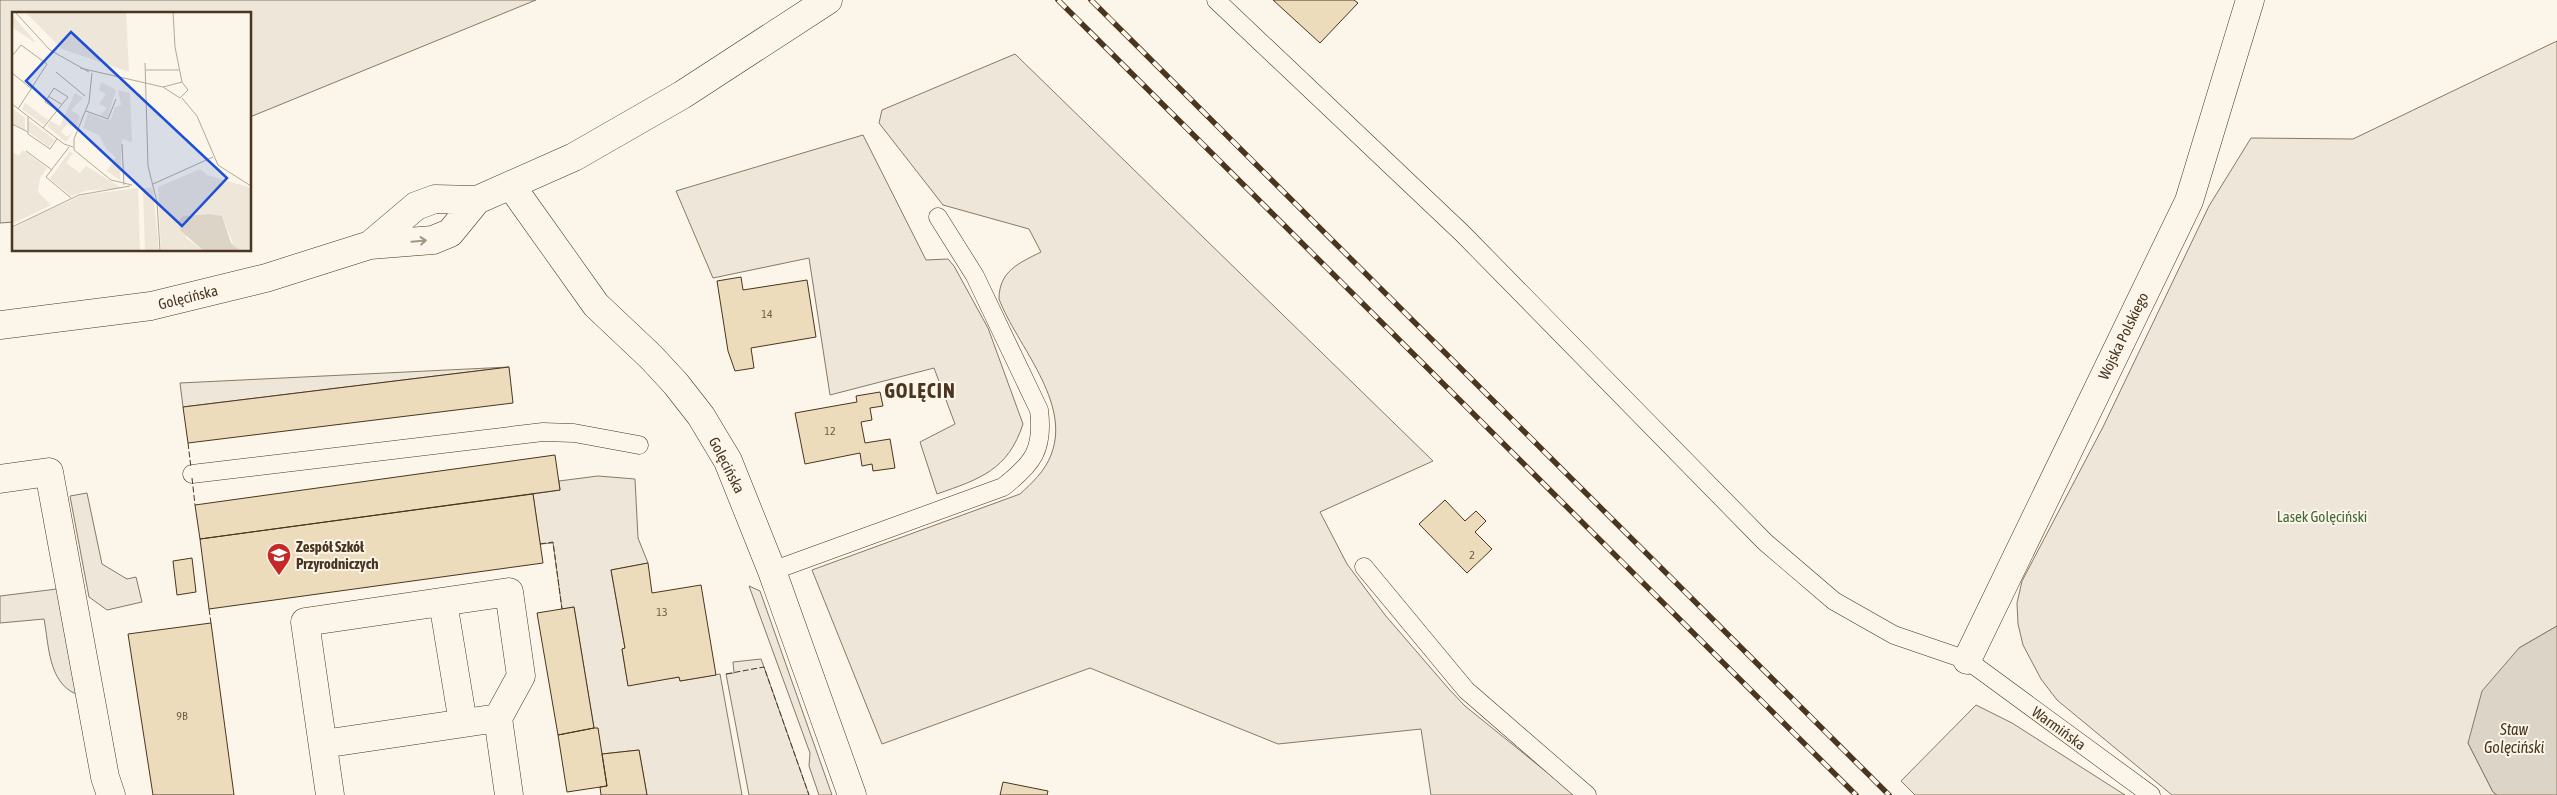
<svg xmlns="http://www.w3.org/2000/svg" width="2557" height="795" viewBox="0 0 2557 795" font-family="'Asap Condensed',sans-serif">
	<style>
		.green { fill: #ede6d9; stroke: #887966 }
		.water { fill: #dcd4c6; stroke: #887966 }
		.building { fill: #ecdcbc; stroke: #4a3520 }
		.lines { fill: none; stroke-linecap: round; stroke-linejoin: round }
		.service-casing { stroke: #4a3520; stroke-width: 19 }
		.minor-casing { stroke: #4a3520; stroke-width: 29 }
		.tertiary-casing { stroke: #4a3520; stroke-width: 29 }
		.service { stroke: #fbf6e9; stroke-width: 18 }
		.minor { stroke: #fbf6e9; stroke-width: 28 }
		.tertiary { stroke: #fbf6e9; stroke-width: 28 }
		.rail-casing { stroke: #4a3520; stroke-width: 5.5 }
		.rail { stroke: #fbf6e9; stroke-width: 4; stroke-dasharray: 11; stroke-linecap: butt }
		.fence { stroke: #4a3520; stroke-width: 1; stroke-dasharray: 6 2.5; stroke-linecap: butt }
		.oneway { stroke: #a29684 }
		.labels { text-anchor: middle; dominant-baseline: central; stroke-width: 4; stroke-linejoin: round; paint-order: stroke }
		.number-label { font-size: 12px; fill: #725f47 }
		.street-label { font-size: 15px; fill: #4a3520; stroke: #fbf6e9 }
		.park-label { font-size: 15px; fill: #436837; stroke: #fbf6e9 }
		.poi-label { font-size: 15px; font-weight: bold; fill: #4a3520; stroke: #fbf6e9; text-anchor: start }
		.water-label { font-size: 16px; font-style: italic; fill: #4a3520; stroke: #fbf6e9 }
		.district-label { font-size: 20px; font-weight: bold; letter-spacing: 1px; fill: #4a3520; stroke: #fbf6e9 }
		.inset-road { fill: none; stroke: #b4a999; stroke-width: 1 }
		.view { fill: #1d4ed8; fill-opacity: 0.15; stroke: #1d4ed8; stroke-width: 2.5 }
		.inset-edge { fill: none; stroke: #4a3520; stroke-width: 2.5 }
	</style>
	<rect width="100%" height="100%" fill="#fbf6e9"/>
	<path class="green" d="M0,0H536L250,117V14H14V222L0,223Z
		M2557,41V626L2519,648L2468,743L2493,792L2497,795H2172L2057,700L2041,679L2023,645L2018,624L2017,603L2022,581L2103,427L2209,206L2251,138L2353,139Z
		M1015,54L1433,461L1320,512L1347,564L1385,615L1448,688L1465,706L1575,795H1431L1421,729L1278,744L1090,668L882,744L812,570L1020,494C1032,483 1045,471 1051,455C1072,402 1017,346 999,299C999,271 1019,263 1041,252L1029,229L943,205L879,123L882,110Z
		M863,135L926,260L948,259L954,266L988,328L1023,424C1008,470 980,479 937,494L920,442L955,424L934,368L830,395L809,258L713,278L676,191Z
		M509,367L183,407L180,383Z
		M598,476L635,479L638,538L648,563L611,570L625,648L622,649L628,685L679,677L680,681L720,674L742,795H647L639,750L602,754L594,728L574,607L562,609L553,543L540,544L533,494L560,490L559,481Z
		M87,493L102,564L127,579L136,577L142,602L107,610L89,597L70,496Z
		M749,586L760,591L832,795H819L809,766L810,753Z
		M57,589L76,694C48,682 49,645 44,619L0,623V596Z
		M761,659L764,667L809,795H749L726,674L734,673L733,662Z
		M1976,705L2012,723L2125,795H1915L1901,781Z"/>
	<path class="water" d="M2557,626V795H2497L2493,792L2468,743L2482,691L2519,648Z"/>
	<path class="building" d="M1273,0H1354L1358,3L1320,43Z
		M741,277L743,290L807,280L816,337L751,348L754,368L735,371L728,351L717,281Z
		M509,367L513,403L188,443L183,407Z
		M880,392L883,406L870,408L872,420L861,422L865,443L890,439L895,468L873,471L872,464L862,466L860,453L805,464L795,413L857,402L856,396Z
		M555,455L560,490L200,539L195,505Z
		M533,494L543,563L209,609L200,539Z
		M1445,500L1465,521L1476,511L1486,521L1475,532L1492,549L1467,573L1419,524Z
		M192,558L196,592L177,595L173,561Z
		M648,563L652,593L701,585L716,675L680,681L679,677L628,686L622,649L625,648L611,570Z
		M574,607L594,728L558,735L537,613Z
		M211,623L234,795H153L128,634Z
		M594,728H598L607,786L567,792L558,735Z
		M639,750L647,795H601L600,787L607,786L602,754Z
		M1003,782L1048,791L1047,795H1000Z"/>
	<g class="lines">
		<defs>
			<path id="service" d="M1216,0L1462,233L1765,542L1834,601L1894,635L1967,660L2151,795
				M192,474L543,432L574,433L639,445
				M1364,567L1466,690L1587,795
				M772,571L1003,487C1033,464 1044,449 1039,410L975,276L938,217"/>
			<path id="minor" d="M512,187L596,305L651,357L676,384L701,416L728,461L772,571L852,795
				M0,479L49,472L105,777L111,795
				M443,602L463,723
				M1967,660L2189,201L2250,0
				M323,744L498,718
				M330,795L305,622L509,592L521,676L498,718L509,795"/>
			<path id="tertiary" d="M370,245L416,206L435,199L477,200L574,157L682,95L828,0
				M0,325L151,306L266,278L370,245L433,240L450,233L477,200"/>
		</defs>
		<use href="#service" class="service-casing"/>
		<use href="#minor" class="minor-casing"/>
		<use href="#tertiary" class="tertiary-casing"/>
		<use href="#service" class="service"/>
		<use href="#minor" class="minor"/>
		<use href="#tertiary" class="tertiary"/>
		<defs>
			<path id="rail" d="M1058,0L1856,795
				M1091,0L1889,795"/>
		</defs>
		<use href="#rail" class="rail-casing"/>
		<use href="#rail" class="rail"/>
		<path class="fence" d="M188,443L191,468
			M192,478L195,505
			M540,544L553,542L562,609
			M209,609L211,623
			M726,674L764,667L809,795"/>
	</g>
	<defs><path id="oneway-shaft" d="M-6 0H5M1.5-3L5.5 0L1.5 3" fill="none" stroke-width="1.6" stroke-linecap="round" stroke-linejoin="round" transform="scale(1.25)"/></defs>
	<use class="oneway" href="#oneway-shaft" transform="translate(419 241) rotate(-5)"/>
	<defs>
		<symbol id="school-pin" viewBox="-11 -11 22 30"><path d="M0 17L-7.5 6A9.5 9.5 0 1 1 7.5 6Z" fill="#c62828" stroke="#fbf6e9"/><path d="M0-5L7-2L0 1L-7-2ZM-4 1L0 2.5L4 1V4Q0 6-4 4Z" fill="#fff"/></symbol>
	</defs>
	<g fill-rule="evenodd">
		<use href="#school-pin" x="265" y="541" width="28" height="38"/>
	</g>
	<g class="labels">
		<g class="number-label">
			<text x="767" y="314">14</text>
			<text x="830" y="431">12</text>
			<text x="1472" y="555">2</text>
			<text x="662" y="612">13</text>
			<text x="182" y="716">9B</text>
		</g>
		<g class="street-label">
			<text transform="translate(188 297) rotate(-14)">Golęcińska</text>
			<text transform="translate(2123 336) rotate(-64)">Wojska Polskiego</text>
			<text transform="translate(727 465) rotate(63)">Golęcińska</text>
			<text transform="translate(2059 728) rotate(36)">Warmińska</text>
		</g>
		<g class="park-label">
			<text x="2322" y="516">Lasek Golęciński</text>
		</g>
		<g class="poi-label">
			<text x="296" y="546">Zespół Szkół<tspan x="296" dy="17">Przyrodniczych</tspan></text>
		</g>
		<g class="water-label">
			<text x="2514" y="729">Staw<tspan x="2514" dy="18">Golęciński</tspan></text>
		</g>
		<g class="district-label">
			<text x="920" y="390">GOLĘCIN</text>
		</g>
	</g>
	<g transform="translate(12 12)">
		<rect width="239" height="239" fill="#fbf6e9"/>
		<path d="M13,0H114L117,60L50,37ZM0,3L23,29L22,30L0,15ZM89,70L104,78L96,105L88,104L95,96L87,92L94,82L87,78ZM106,78L118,81L120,130L110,127L108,168L95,159L104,145L95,138L87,123L71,116L76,101L93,108L99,107L103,95L109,93ZM63,81L71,86L59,98L68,104L64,114L72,100L64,117L55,112L49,120L55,125L61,120L54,130L35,114L38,109L48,114ZM13,91L36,108L32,113L10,97ZM0,96L13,106V119L0,111ZM16,108L43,128L37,135L17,120ZM11,138L35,156L28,166L26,180L39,193L0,212V140L7,144ZM58,139L76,152L61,141L54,151L68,161L74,154L108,175L106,177L77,178L59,184L38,167ZM188,157L195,163L239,176V239H224L210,204L198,202L176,203L174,226L192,239H149L146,175ZM126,176L128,239H0V217L19,206L71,183ZM131,176H139L141,179L147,239H133Z" fill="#ede6d9"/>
		<path d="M198,202L210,204L219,231L228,239H192L169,219L166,210L171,204Z" fill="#dcd4c6"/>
		<path class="inset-road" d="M3,0L38,38L77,60M161,0L163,35L170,70M0,44L9,33L35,52L6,97M133,51L136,154L145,190L148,239M68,56L151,75L170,70L176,78L168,86L151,75M134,58H168M44,60L73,84M0,61L20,77M80,61L77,90L62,127V138L99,168L120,173M36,84L49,92M170,86L185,104L206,153L239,174M0,92L52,132L61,135M74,99L96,107L104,87M16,105V122L38,137L45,127M0,112L16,120M31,116L56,85L42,76L33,90L45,98M110,132L112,173M57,135L34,165L59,186M14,139L40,158M141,172L201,145M0,215L67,183L118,174"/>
		<path class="view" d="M59,20L215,166L170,214L14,69Z"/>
		<rect width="239" height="239" class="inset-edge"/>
	</g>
</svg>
